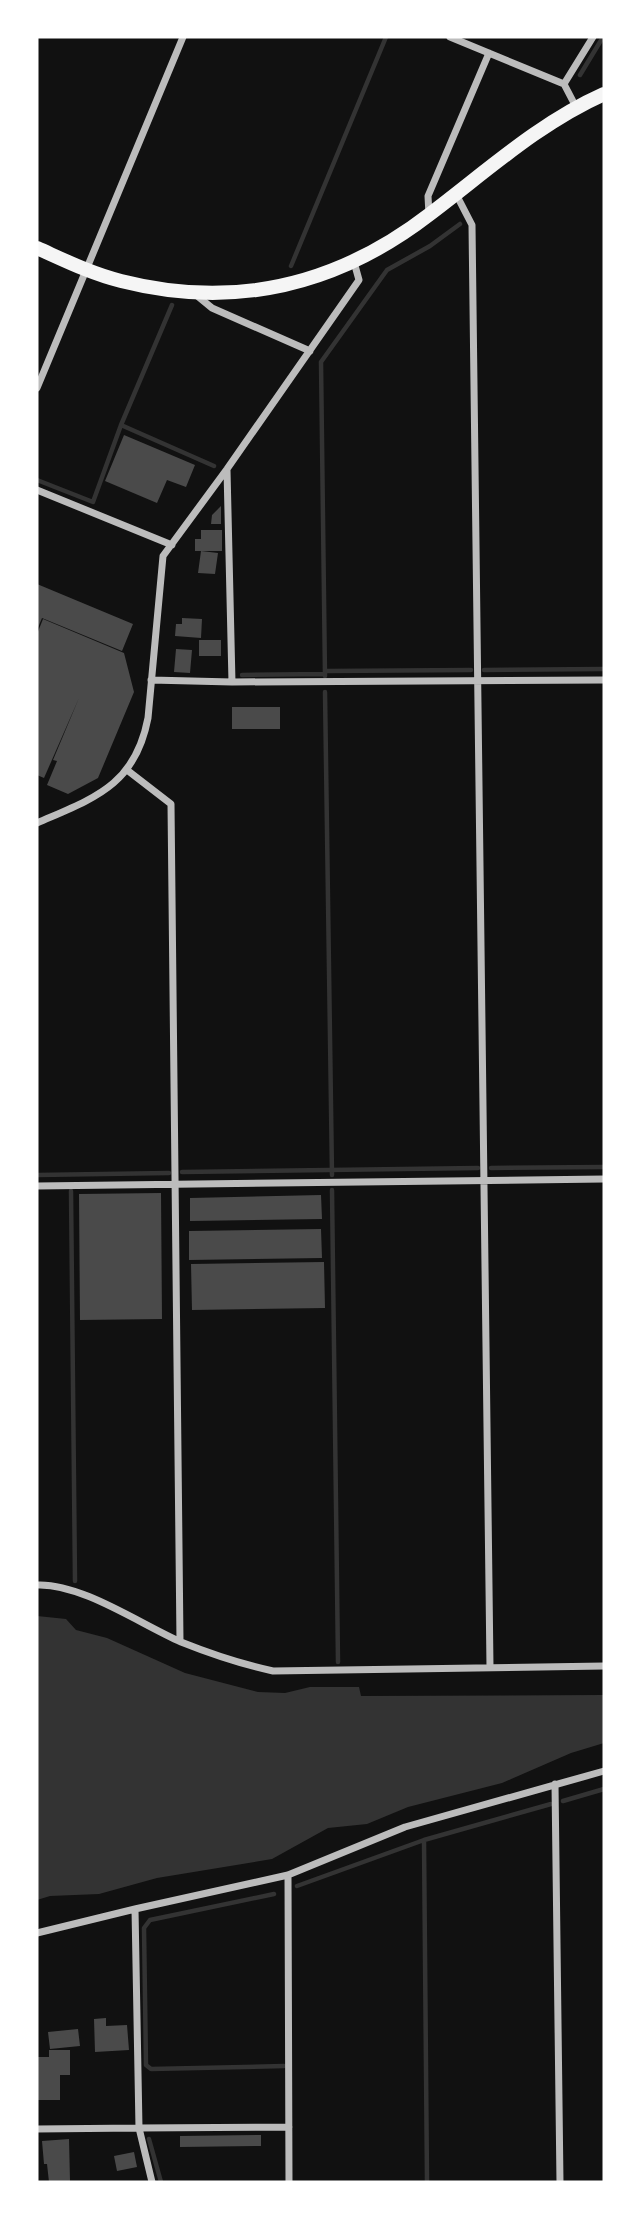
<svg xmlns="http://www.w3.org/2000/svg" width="641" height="2219" viewBox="0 0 641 2219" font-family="Quicksand,sans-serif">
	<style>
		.water { fill: #333 }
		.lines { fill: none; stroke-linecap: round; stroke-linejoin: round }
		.stream { stroke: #333; stroke-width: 4.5 }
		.building { fill: #4a4a4a }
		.minor { stroke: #bcbcbc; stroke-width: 7 }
		.secondary { stroke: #f5f5f5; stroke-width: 14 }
	</style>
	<rect width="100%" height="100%" fill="#111"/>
	<path class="water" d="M37,1616L66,1619L76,1630L107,1638L185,1673L258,1692L285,1693L310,1687H359L361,1696L604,1695V1743L571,1753L502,1783L408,1807L367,1824L328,1828L272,1859L157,1878L99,1894L50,1896L37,1900Z"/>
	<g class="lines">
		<path class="stream" d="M580,75L603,37
			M291,266L386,37
			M121,425L172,305
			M37,480L93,502L121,425L214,466
			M484,670L604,669
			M327,671L471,670
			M242,675L325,674
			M325,676L321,362L387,270L430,246L460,224
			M325,692L332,1175
			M491,1168L604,1167
			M182,1172L478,1168
			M37,1175L169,1173
			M332,1190L338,1662
			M71,1191L75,1581
			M563,1801L604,1789
			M424,1840L427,2182
			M297,1886L424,1840L551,1804
			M274,1894L150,1920L144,1928L146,2065L151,2069L284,2066
			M149,2139L161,2182"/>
	</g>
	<path class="building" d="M124,435L195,465L186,487L167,480L157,503L105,481Z
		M221,506V524H211L212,515Z
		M201,530H222V551H195V539H201Z
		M201,551L218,553L215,574L198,573Z
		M37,584L133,624L122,651L42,618L37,630Z
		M182,618L202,619L201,638L175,636L176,624H182Z
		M43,619L124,653L134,692L98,778L68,794L47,785L57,761L53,760L79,698L44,778L37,775V634Z
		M199,640H221V656H199Z
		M176,649L192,650L190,673L174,672Z
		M232,707H280V729H232Z
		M161,1193L162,1319L80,1320L79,1194Z
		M321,1195L322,1219L190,1221V1198Z
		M321,1229L322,1258L189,1260V1231Z
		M324,1262L325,1308L192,1310L191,1264Z
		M106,2018V2026L127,2025L129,2050L95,2052L94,2019Z
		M78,2029L80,2046L50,2049L48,2032Z
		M49,2050H70V2075H60V2100H38L37,2057H49Z
		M261,2135V2146L180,2147V2136Z
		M69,2139L70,2181L49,2182L47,2164H44L42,2141Z
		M134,2152L137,2167L117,2171L114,2156Z"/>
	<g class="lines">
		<path class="minor" d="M450,37L564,84L576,107
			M564,84L593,37
			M456,194L472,225L490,1667
			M429,215L428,196L489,53
			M195,294L212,308L310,351
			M37,388L183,37
			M227,470L232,682
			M37,490L172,545
			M151,680L232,682L604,680
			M127,770L171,804L180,1641
			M37,823C94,798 135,786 148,718L163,556L227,469L359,280L354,262
			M37,1186L604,1179
			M37,1585C81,1583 140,1624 181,1642C211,1654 241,1664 273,1671L604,1666
			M555,1784L560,2182
			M288,1875L289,2182
			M135,1909L139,2128L289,2127
			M37,1933L135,1909L288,1875L405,1827L604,1771
			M37,2129L139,2128L152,2182"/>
		<path class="secondary" d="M37,248C64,260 92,274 121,281C235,310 338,285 430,214C487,171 539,123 604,94"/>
	</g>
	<rect width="641" height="2219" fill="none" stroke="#ffffff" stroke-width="77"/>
</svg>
